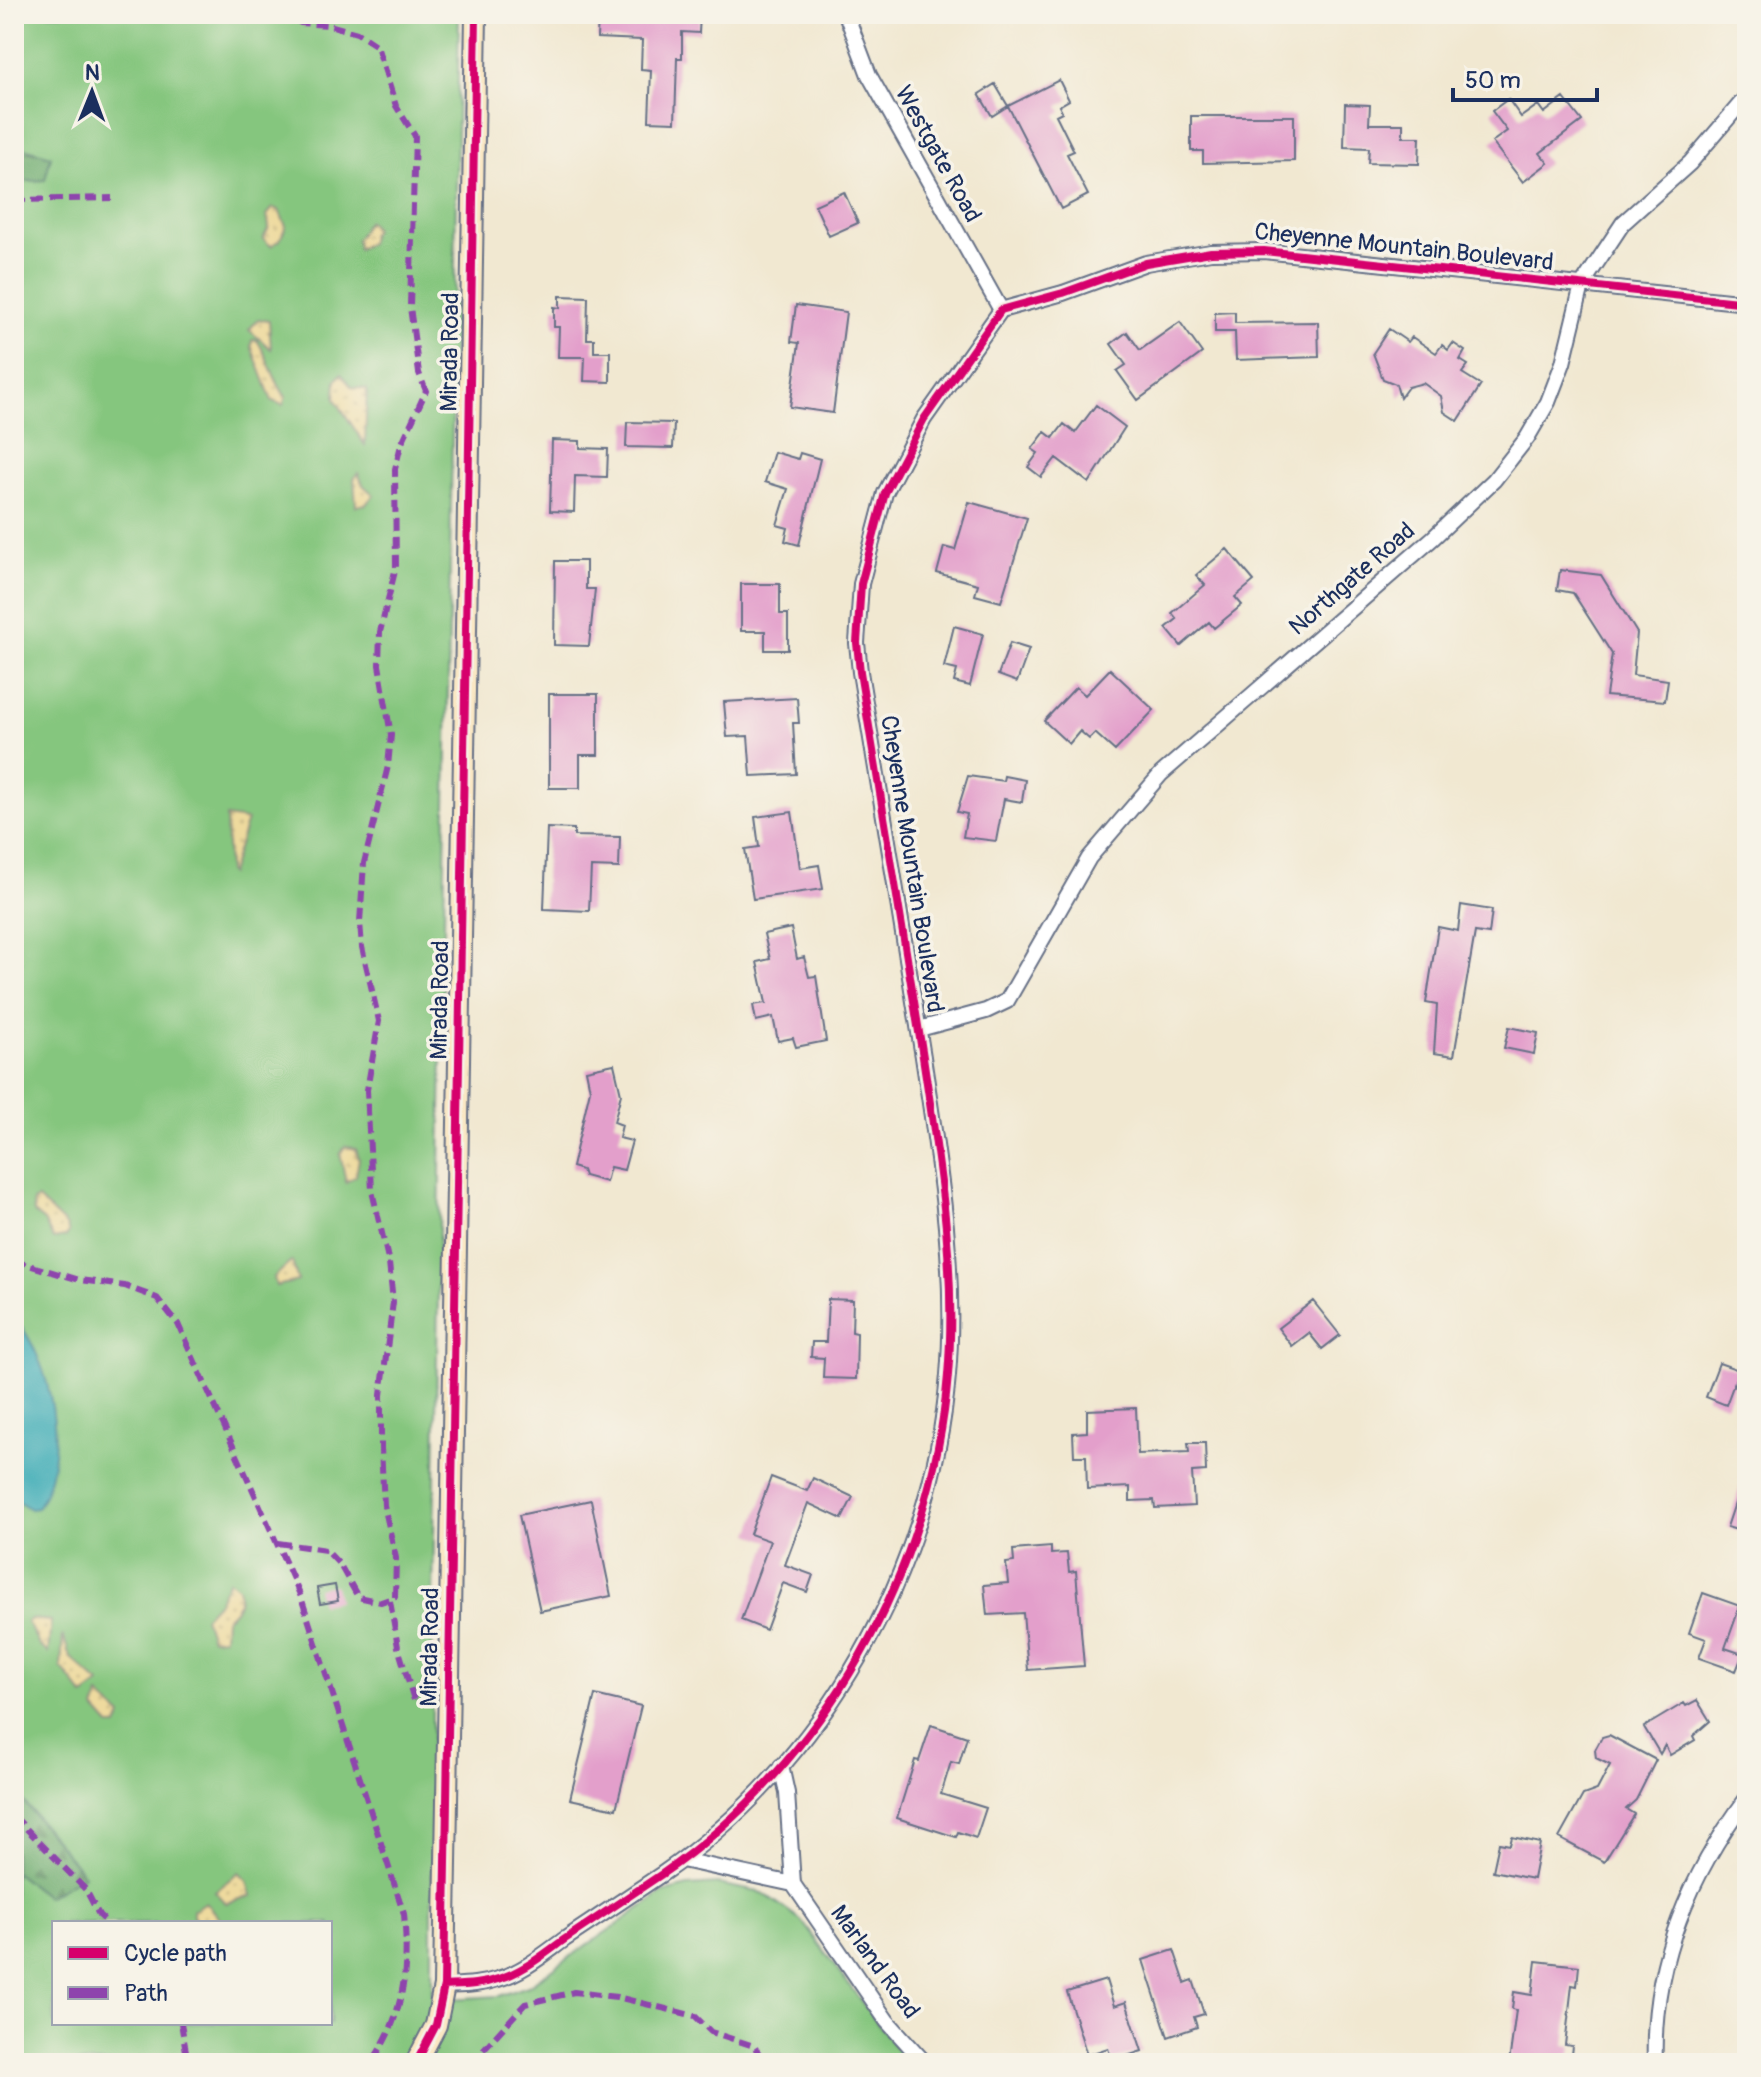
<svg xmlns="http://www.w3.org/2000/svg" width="1761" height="2077" viewBox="0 0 1761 2077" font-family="Pangolin,sans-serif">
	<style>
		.grass { fill: #85c67e; stroke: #507a6e; stroke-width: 2; fill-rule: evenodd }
		.forest { fill: url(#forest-firs); stroke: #446d66; stroke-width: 2 }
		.sand { fill: url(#sand-dots); stroke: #84847e; stroke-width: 2 }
		.water { fill: #3aabb6; stroke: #2a6d8a; stroke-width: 2 }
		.building { fill: #e39fcb }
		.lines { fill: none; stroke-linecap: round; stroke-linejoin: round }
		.street-casing { stroke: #667086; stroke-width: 18 }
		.secondary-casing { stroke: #667086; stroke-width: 24 }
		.street { stroke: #fff; stroke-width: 14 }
		.secondary { stroke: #fae7c3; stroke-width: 20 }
		.quiet { stroke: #8e44ad; stroke-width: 6; stroke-dasharray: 12 6; stroke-linecap: butt }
		.cycleway-casing { stroke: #f7f3e8; stroke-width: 13 }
		.cycleway { stroke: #d6006c; stroke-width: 8 }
		.labels { text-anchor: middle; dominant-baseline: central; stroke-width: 7; stroke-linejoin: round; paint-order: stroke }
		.street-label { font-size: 24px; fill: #1b2f5e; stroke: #f7f3e8 }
	</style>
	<defs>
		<pattern id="forest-firs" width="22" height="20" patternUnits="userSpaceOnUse" patternTransform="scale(2)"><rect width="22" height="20" fill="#6cab6d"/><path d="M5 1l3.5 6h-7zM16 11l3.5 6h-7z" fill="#588c5d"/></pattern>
		<pattern id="sand-dots" width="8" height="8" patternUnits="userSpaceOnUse" patternTransform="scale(2)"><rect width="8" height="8" fill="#eeda9e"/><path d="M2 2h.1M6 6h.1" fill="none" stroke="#ccbb8a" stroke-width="1.8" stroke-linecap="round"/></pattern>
	</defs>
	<rect width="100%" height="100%" fill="#f7f3e8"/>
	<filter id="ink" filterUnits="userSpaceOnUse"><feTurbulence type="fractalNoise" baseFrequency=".0125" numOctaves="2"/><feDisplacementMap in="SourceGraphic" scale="16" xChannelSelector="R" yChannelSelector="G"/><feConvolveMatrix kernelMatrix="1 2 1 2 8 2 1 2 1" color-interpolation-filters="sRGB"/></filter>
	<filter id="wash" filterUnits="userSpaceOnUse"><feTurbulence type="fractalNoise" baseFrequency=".006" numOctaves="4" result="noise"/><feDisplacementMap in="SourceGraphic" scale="32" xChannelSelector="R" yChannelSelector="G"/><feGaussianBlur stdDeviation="1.8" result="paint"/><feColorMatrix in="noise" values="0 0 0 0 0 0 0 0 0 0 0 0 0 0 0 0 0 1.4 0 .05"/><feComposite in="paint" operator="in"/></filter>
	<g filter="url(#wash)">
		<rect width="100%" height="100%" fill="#f1e8d1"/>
		<path class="grass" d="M14,14H459L432,1661V2000L499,1996L528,1986L664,1892L688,1886L718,1884L763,1893L801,1920L907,2063H14ZM54,1923H330V2023H54Z"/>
		<path class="forest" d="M14,145L51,156L45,180L14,182Z
			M14,1790L84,1875L47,1897L14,1872Z"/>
		<path class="sand" d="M273,208L279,210L286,226L280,240L271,246L263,239L269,227L267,215Z
			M368,221L374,228L369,243L358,249L356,240Z
			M258,319L269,321L271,349L249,330Z
			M252,340H257C269,358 273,380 286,397L283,405L272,401L251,346Z
			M341,374L352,387L367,389L365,445L335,399L336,380Z
			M358,473L363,485L374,495L366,504L356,506L354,479Z
			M226,817L247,820L230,874L228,872Z
			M345,1146L356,1149L359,1159L356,1176L346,1182L340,1154Z
			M38,1199L66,1225L69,1233L66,1237L53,1239L44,1221L34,1213L33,1201Z
			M292,1261L298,1281L276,1286L274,1277Z
			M229,1580L238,1587C242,1603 236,1609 225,1619L224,1638L211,1639L204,1617L218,1602Z
			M31,1619L51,1621L48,1653L39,1645L27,1622Z
			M63,1635L70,1657L100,1684L84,1696L61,1667Z
			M99,1695L122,1716L117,1726H110L95,1709Z
			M239,1872L247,1880L251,1896L226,1903L215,1891Z
			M205,1902L206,1903L223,1923H200L193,1916V1910Z"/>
		<path class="water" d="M14,1317C52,1361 71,1456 37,1508L30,1509L14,1498Z"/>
		<g id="blocks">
			<path class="building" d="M598,15H700L699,33L682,32V58H677L675,122L649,121L651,70L641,69L642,40L597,38Z
				M1059,80L1069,100L1059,106L1062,112L1056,115L1074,151L1067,154L1088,195L1061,209L1008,106Z
				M995,84L1008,106L992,116L979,94Z
				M1564,98L1582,121L1540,153L1548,163L1523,182L1492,142L1507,131L1492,111L1508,99L1521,117L1538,105L1544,113Z
				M1345,104L1370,105L1369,124H1403V137H1420L1419,164L1368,163L1369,148L1344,147Z
				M1191,116H1294V161L1203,163V151H1191Z
				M844,192L858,223L829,236L815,205Z
				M560,296L588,297L587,339H594V352H610V382L584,381L585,357H558L559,327H554V307L560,308Z
				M796,305L846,312L833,413L790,407L799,343L791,342Z
				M1235,312V323L1318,322L1319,357L1236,360L1235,332H1215V313Z
				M1180,322L1202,353L1138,400L1117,371L1126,365L1111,344L1127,332L1140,350Z
				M1389,329L1408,342L1412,337L1436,353L1442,345L1448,350L1453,343L1465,351L1460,360L1468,365L1462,373L1481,385L1458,421L1444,412L1441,396L1423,383L1408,387L1400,398L1396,384L1383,379L1373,353Z
				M1096,405L1125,427L1089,483L1056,458L1041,477L1028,467L1038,453L1032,449L1045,432L1053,438L1064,424L1075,433Z
				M627,422L674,423L673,448L626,447Z
				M552,440L580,441V448L608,449L607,477L575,476L574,512L550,511Z
				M774,452L798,459L800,453L820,459L799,545L785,541L788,528L777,525L788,489L765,482Z
				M969,502L1027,518L1001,602L975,595L978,584L937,573L944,547L955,550Z
				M1227,549L1254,581L1235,597L1242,605L1214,628L1209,622L1181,646L1166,628L1177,619L1172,613L1205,585L1196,575Z
				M555,561H586V589H595L589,646L554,645Z
				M1560,570L1601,575L1637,633L1633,675L1668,680L1665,701L1606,696L1612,654L1573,593L1557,590Z
				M741,584H780V614H788V650H765V631H741Z
				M954,626L983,634L970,686L954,682L957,670L944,667Z
				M1010,643L1029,649L1017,682L998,675Z
				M1110,669L1154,710L1115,751L1095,733L1089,739L1080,731L1069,744L1044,721L1076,687L1085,695Z
				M549,694H598V755H580V788H549Z
				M797,698L799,723H793L796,774L751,776L748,736L727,737L724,702Z
				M968,776L1003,781L1004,776L1025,780L1022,802L1004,799L996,841L963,837L967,814L957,812Z
				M792,812L800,868L819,865L823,889L753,899L745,849L759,847L755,817Z
				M547,828L574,829V836L620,837L619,868L591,867L589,911L544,909Z
				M1461,905L1492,910L1489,934L1475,932L1454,1056L1434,1053L1437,1005L1426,1003L1438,927L1458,931Z
				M791,928L797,959L804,957L809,977L816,976L826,1041L796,1047L793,1038L778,1041L773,1017L756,1021L753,1005L766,1003L757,962L770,959L764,934Z
				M1509,1027L1538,1033L1534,1054L1504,1048Z
				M614,1064L621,1094L614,1122L622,1125L619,1138L632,1141L624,1170L610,1167L606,1182L584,1176L582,1170L572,1167L590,1090L586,1070Z
				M828,1299L853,1300L852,1332L857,1333L856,1379L823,1378L824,1358L811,1357L812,1342H826Z
				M1313,1301L1340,1335L1322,1349L1309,1333L1292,1346L1278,1328Z
				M1719,1363L1739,1370L1726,1405L1706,1397Z
				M1136,1408L1138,1454L1189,1452L1188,1443H1205L1206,1471L1192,1472L1194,1506L1155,1508L1154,1500L1130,1501V1487L1087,1489L1086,1456H1074L1073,1433L1087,1432V1410Z
				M1744,1476L1747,1477V1533L1727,1527Z
				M771,1477L807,1491L813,1478L853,1497L842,1519L808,1503L785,1565L813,1575L807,1592L783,1583L766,1630L741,1620L770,1541L750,1534Z
				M591,1500L611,1596L540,1611L519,1515Z
				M1051,1547V1554L1067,1553L1069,1572L1076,1571L1084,1666L1028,1670L1023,1613L987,1615L984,1585L1008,1583L1006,1563L1014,1562L1013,1550Z
				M335,1585L338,1601L320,1604L317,1588Z
				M1703,1593L1740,1606L1725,1648L1743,1654L1736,1671L1699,1658L1706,1639L1689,1633Z
				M595,1695L641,1706L616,1809L570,1799Z
				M1697,1700L1710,1721L1693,1736L1695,1740L1670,1755L1665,1745L1660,1754L1644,1727L1684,1703L1686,1706Z
				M931,1725L967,1737L959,1764L951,1762L941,1794L986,1808L976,1838L958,1832L956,1837L897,1818L915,1760L919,1761Z
				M1609,1735L1656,1760L1636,1800L1626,1809L1634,1814L1604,1862L1559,1838L1583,1795L1597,1790L1610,1765L1596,1758L1595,1750L1602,1737Z
				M1512,1837L1540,1843L1533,1879L1493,1871L1499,1843L1510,1845Z
				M1174,1950L1185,1983L1193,1980L1204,2014L1194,2017L1197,2027L1168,2037L1143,1960Z
				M1536,1961L1579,1966L1577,1986L1572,1985L1565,2045L1572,2046L1570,2063H1509L1516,2010L1512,2009L1514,1992L1532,1995Z
				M1106,1980L1114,2006L1126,2002L1142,2051L1112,2061L1108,2048L1087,2055L1067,1992Z"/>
		</g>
	</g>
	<g filter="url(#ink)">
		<use href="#blocks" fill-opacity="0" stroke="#667086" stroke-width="2"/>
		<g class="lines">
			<defs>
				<path id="street" d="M846,14L869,75L1001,310
					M919,1029L986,1011L1007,1001L1089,858L1161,774L1433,538L1494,480L1527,438L1548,402L1563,363L1582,285L1623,223L1690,163L1747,96
					M781,1766L787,1793L793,1884
					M682,1860L793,1884
					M793,1884L887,2021L925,2063
					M444,1986C462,1985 480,1985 498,1979C523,1972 544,1954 565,1939C597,1918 629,1896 662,1874C824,1763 932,1571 948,1375C957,1268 939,1163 923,1057C903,929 881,800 860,672L857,643L861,584L885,493L924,419L1001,310L1063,293L1146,263L1211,252L1264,251L1747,303
					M1655,2063C1651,1964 1689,1876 1747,1798"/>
				<path id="secondary" d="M416,2063L436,2025L444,1986L476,14"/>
			</defs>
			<use href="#street" class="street-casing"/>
			<use href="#secondary" class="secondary-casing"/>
			<use href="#street" class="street"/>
			<use href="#secondary" class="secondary"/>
			<path class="quiet" d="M14,200L112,198
				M14,1194L19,1225L15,1261
				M14,1261L80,1280L125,1286L157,1298L178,1324L301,1597L404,1914C409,1970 404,2016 371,2063
				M278,1543L326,1550L340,1565L358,1597L381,1602L395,1597L396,1558L384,1505L381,1448V1395L393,1302L389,1263L372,1191L367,1090L379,1021L362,947L360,922L364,863L388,766L391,735L379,665L380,632L396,567L395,469L401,445L426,391L419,373L410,307L415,136L396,106L377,46L357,33L329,25L301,23L284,14
				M390,1601L398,1647L414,1700
				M14,1816L86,1890L99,1915L108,1923
				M181,2023L187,2057L199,2063
				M14,2053L51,2061L94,2059L101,2063
				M471,2063L525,2004L574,1992L617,1997L695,2016L711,2032L754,2046L765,2063"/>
			<defs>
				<path id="cycleway" d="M444,1986C462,1985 480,1985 498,1979C523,1972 544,1954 565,1939C597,1918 629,1896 662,1874C824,1763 932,1571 948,1375C957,1268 939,1163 923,1057C903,929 881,800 860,672L857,643L861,584L885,493L924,419L1001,310L1063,293L1146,263L1211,252L1264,251L1747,303
					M416,2063L436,2025L444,1986L476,14"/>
			</defs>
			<use href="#cycleway" class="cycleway-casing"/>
			<use href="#cycleway" class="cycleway"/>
		</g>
	</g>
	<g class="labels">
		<g class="street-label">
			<text transform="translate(938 154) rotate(61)">Westgate Road</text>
			<text transform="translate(1404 247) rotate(6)">Cheyenne Mountain Boulevard</text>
			<text transform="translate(450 352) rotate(-89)">Mirada Road</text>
			<text transform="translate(1352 579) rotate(-41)">Northgate Road</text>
			<text transform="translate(912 864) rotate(81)">Cheyenne Mountain Boulevard</text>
			<text transform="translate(440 1000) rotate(-89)">Mirada Road</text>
			<text transform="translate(430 1647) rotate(-89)">Mirada Road</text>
			<text transform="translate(875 1962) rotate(54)">Marland Road</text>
		</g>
	</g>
	<rect width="1761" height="2077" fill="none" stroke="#f7f3e8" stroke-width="48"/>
	<rect x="52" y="1921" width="280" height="104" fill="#f7f3e8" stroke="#9fa5b1" stroke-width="2"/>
	<rect x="68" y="1947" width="40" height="12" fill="#d6006c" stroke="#9fa5b1" stroke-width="2"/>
	<text x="124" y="1961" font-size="24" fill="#1b2f5e">Cycle path</text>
	<rect x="68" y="1987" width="40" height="12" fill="#8e44ad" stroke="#9fa5b1" stroke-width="2"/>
	<text x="124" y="2001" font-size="24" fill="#1b2f5e">Path</text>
	<g transform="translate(92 92) rotate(1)" stroke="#f7f3e8" stroke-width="6" paint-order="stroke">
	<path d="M0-6L14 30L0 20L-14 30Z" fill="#1b2f5e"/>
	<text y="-12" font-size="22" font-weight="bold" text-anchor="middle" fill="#1b2f5e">N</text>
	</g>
	<path d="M1453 88v12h144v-12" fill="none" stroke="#1b2f5e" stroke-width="4"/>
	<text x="1465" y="88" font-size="24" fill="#1b2f5e" stroke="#f7f3e8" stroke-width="6" paint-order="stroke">50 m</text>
</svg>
